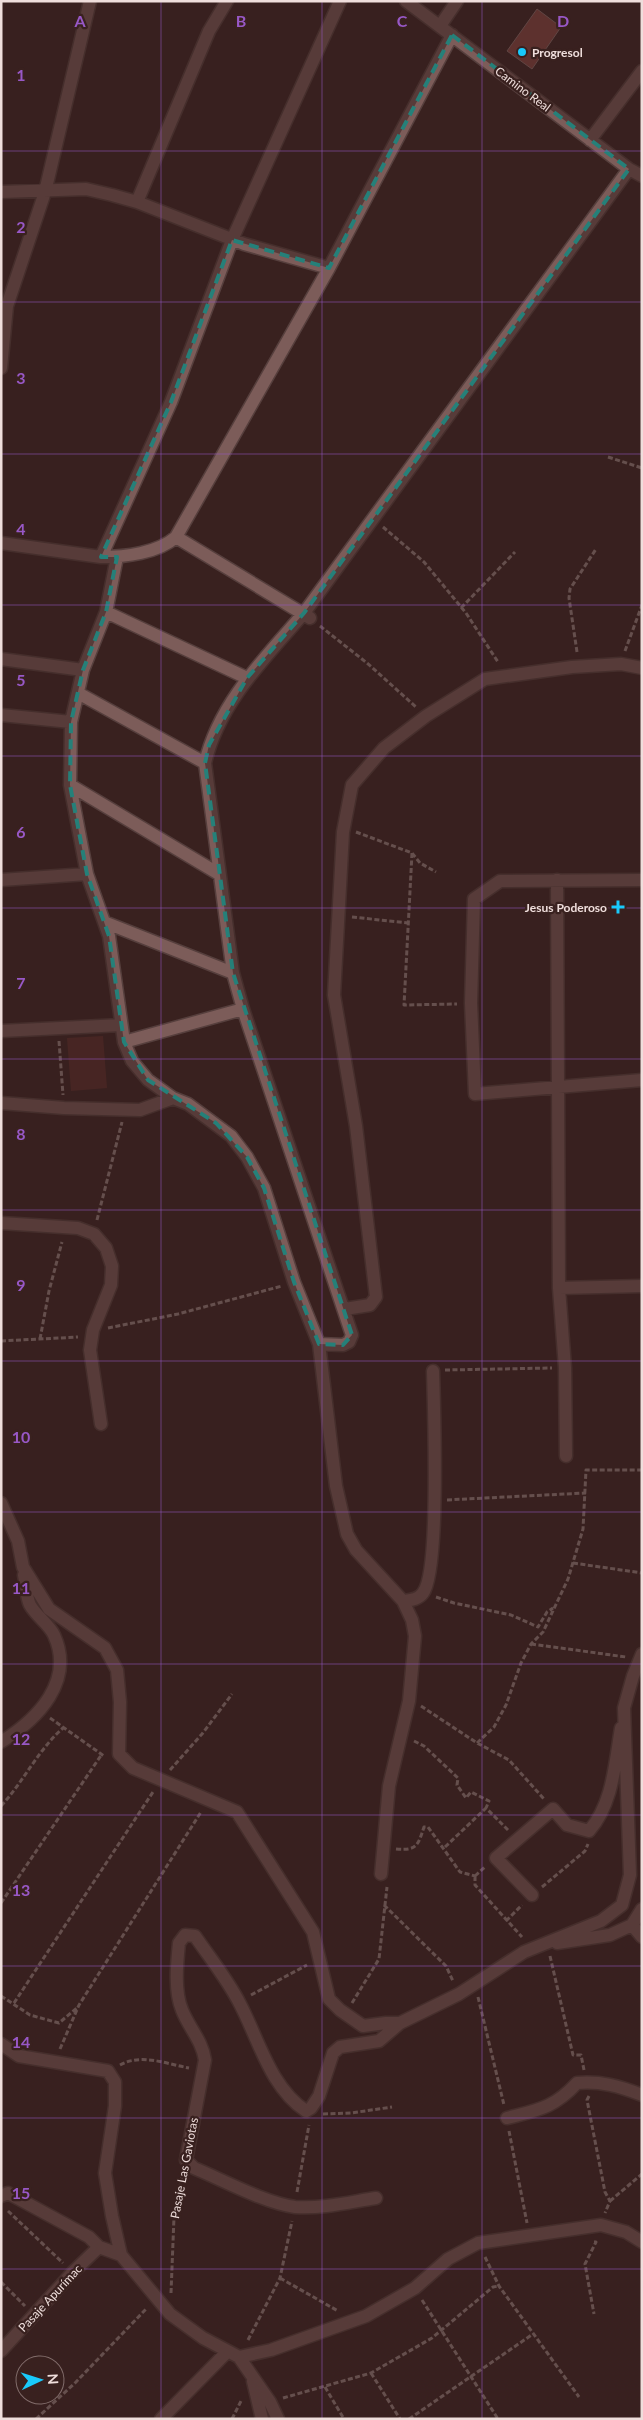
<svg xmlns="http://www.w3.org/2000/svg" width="643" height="2420" viewBox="0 0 643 2420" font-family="Lato,sans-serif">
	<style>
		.green { fill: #592b29 }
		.building { fill: #894541; stroke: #8f716f }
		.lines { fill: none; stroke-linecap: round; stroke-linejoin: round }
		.minor-casing { stroke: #563f3d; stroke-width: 15 }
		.path { stroke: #9b8785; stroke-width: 3; stroke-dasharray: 5 2.5; stroke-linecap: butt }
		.minor { stroke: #7c5c59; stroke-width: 12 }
		.marked { fill: none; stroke: #258079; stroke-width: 4; stroke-dasharray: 10 6; stroke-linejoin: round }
		.grid { fill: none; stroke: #9858c6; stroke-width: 1; stroke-opacity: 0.55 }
		.poi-dot { fill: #19cafc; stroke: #39211f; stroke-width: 2 }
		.labels { text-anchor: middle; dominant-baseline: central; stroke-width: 4.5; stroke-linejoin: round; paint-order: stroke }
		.poi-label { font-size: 12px; font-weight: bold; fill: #efdedc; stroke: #39211f; text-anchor: start }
		.street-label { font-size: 12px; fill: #efdedc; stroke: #39211f }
		.grid-label { font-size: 16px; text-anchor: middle; font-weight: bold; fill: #9858c6; stroke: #39211f; stroke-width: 4.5; stroke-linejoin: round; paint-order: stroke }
	</style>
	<rect width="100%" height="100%" fill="#39211f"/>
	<path class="green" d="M103,1036L107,1088L71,1091L67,1038Z"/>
	<path class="building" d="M537,9L561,27L532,69L507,51Z"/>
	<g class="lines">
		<defs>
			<path id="minor" d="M406,1L629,169L642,176
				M440,26L457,1
				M590,140L642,71
				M1,192L86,189L112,195L137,202L244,244L329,268
				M137,202L209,31L227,1
				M1,368L7,306L45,192L90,1
				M176,537L310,618
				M1,543L101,557C125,557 158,553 176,537L329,268L452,35
				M101,557L171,402L232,240L340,1
				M117,557L106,612L83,670L71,722L70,785L87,874L109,936L124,1042L132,1061L148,1080L173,1098L188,1104L231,1136L247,1157L264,1188L294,1282L319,1344L336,1486L347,1534L356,1550L403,1601L412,1620L415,1636L409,1701L389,1786L381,1874
				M106,612L247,678
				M1,659L83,670
				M78,693L205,763
				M1,715L71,722
				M70,785L219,874
				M1,880L87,874
				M557,880L559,1288L565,1368L566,1456
				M642,880L500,881L474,899L471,1003L475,1094L642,1080
				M104,922L233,973
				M1,1031L121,1025
				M124,1042L243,1009
				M1,1103L64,1108L140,1110L173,1098
				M1,1223L78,1228L94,1234L106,1248L112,1266L111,1285L93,1330L90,1350L101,1424
				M559,1288L642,1286
				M345,1309L370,1305L376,1297L356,1126L334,995L343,832L352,785L384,748L426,716L485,679L572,667L621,664L642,668
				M319,1344L343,1345L349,1342L352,1335L243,1009L233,973L205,763C219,703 264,659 304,613L629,169
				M1,1503L18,1541L23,1567L49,1609L105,1648L117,1670L120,1702L119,1754L133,1768L237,1812L313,1932L329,1999L340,2010L363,2026L386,2023H400
				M403,1601C410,1600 418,1600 423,1593C440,1571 434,1407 433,1371
				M1,1742C38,1719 75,1681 54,1635C49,1624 36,1616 30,1605C26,1597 26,1584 24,1575
				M532,1895L496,1858L553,1809L567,1825L589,1831C613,1804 615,1763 621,1728
				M632,1925L642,1937
				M557,1943L610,1935L632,1925L642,1909
				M1,2044L19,2056L108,2071L115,2082V2106L105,2173L112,2216L121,2255L170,2314L203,2338L239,2357L270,2402L278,2419
				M507,2118C538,2110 554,2108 577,2083C601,2081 619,2086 642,2095
				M1,2196L8,2193L89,2237L99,2247L121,2255
				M376,2198C350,2202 322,2209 295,2207C265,2203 223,2180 194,2168L186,2160L205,2060C202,2040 189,2028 182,2010C174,1991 177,1963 179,1943L185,1935L195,1936C210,1958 228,1980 240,2004C259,2040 270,2087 306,2111L311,2108L319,2096L333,2053L340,2047L379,2041L400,2023L459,1994L524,1952L601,1921L622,1905L630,1875L624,1708L633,1676L642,1654
				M1,2351L73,2272L99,2247
				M239,2357L271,2350L366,2316L415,2288L448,2259L478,2243L601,2225L626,2232L642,2242
				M253,2381L262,2419
				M161,2419L227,2352"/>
		</defs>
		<use href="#minor" class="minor-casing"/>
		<path class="path" d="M608,457L642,468
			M383,527L424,562L466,613L498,662
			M461,608L515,552
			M320,626L367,663L416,707
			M625,651L642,605
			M577,652L569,598L570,589L596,549
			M356,832L412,853L420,863L436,872
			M412,853L404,1005L457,1004
			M352,917L408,923
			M59,1041L63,1095
			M97,1220L122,1122
			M108,1328L178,1314L282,1286
			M40,1339L49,1291L62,1242
			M1,1341L78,1337
			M445,1370L552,1368
			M447,1500L586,1493
			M573,1563L642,1573
			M436,1597L454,1603L511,1615L538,1627L547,1612L553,1608
			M531,1644L626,1657
			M421,1706L477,1743L509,1760L544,1799
			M50,1718L104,1756
			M414,1741L424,1746L458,1778L457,1785L466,1798L471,1792L489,1801L486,1808L508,1830
			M477,1743L494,1727L506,1705L521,1663L531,1644L543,1632L568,1579L583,1529L586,1470H642
			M170,1770L202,1734L232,1694
			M1,1806C24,1781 38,1750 63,1728
			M445,1847L486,1808
			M396,1849C417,1851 418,1845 424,1827H428L460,1872L475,1876
			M475,1876V1885L522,1937
			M475,1876L486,1866
			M542,1887L585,1851L588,1844
			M1,1903L102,1754
			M384,1905L446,1966L453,1981
			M506,1921L522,1905
			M550,1956L573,2055H581L584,2070
			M251,1995L307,1965
			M1,1996L30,2015L59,2023L78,2007
			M478,1997L504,2105
			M14,2003L153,1792
			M352,2003L379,1959L387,1887
			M60,2049L79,2005L201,1812
			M120,2065C141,2053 167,2064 189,2068
			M589,2096L587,2100L605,2192L610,2201L605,2213
			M323,2114L351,2113L392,2107
			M509,2131L527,2223
			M297,2192L309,2125
			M610,2201L642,2174
			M8,2211L63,2263
			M594,2242H596L585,2264L594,2314
			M485,2257L499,2286L579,2397
			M280,2278L338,2311
			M1,2282L25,2306
			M171,2293L174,2217L182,2176
			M422,2300L498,2419
			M248,2340L280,2278L292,2221
			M371,2373L400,2419
			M325,2387L344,2419
			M283,2398L371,2373L432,2338L493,2287L499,2286
			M36,2419L76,2382L147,2308
			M232,2419L242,2399
			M409,2419L533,2334"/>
		<use href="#minor" class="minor"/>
	</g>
	<path d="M0 0H643V2420H0ZM452,35L629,169L304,613L247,678L209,745L205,763L233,973L352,1335L343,1345L319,1344L294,1282L264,1188L247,1157L216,1123L148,1080L124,1042L109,936L87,874L70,785L71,722L83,670L106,612L117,557H101L171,402L232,240L329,268Z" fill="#39211f" fill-opacity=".55" fill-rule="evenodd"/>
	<path class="marked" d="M452,35L629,169L304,613L247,678L209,745L205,763L233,973L352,1335L343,1345L319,1344L294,1282L264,1188L247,1157L216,1123L148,1080L124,1042L109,936L87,874L70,785L71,722L83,670L106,612L117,557H101L171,402L232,240L329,268Z"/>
	<path class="grid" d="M161,1V2419M322,1V2419M482,1V2419M1,151H642M1,302H642M1,454H642M1,605H642M1,756H642M1,908H642M1,1059H642M1,1210H642M1,1361H642M1,1512H642M1,1664H642M1,1815H642M1,1966H642M1,2118H642M1,2269H642"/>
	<g class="poi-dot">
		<circle cx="522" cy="52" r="5"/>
		<path d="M615.5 899.5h5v5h5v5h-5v5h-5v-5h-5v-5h5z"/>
	</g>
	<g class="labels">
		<g class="poi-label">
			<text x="532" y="52">Progresol</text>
			<text x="607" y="907" text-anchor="end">Jesus Poderoso</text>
		</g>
		<g class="street-label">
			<text transform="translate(523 89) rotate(37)">Camino Real</text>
			<text transform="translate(184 2168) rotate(-79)">Pasaje Las Gaviotas</text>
			<text transform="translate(50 2298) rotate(-47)">Pasaje Apurímac</text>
		</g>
	</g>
	<g class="grid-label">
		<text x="80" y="27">A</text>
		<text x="241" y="27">B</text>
		<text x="402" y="27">C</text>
		<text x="563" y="27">D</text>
		<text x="21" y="81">1</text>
		<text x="21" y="233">2</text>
		<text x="21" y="384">3</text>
		<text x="21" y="535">4</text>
		<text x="21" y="686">5</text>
		<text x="21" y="838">6</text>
		<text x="21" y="989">7</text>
		<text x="21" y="1140">8</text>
		<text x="21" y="1291">9</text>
		<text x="21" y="1443">10</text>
		<text x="21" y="1594">11</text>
		<text x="21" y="1745">12</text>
		<text x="21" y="1896">13</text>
		<text x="21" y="2048">14</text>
		<text x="21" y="2199">15</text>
	</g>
	<rect width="643" height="2420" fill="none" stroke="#efdedc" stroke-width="5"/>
	<g transform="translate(40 2380) rotate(86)"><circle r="24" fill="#39211f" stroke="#826d6b"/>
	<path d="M0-4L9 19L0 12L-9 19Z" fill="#19cafc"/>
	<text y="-8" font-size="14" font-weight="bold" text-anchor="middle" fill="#efdedc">N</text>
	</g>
</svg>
